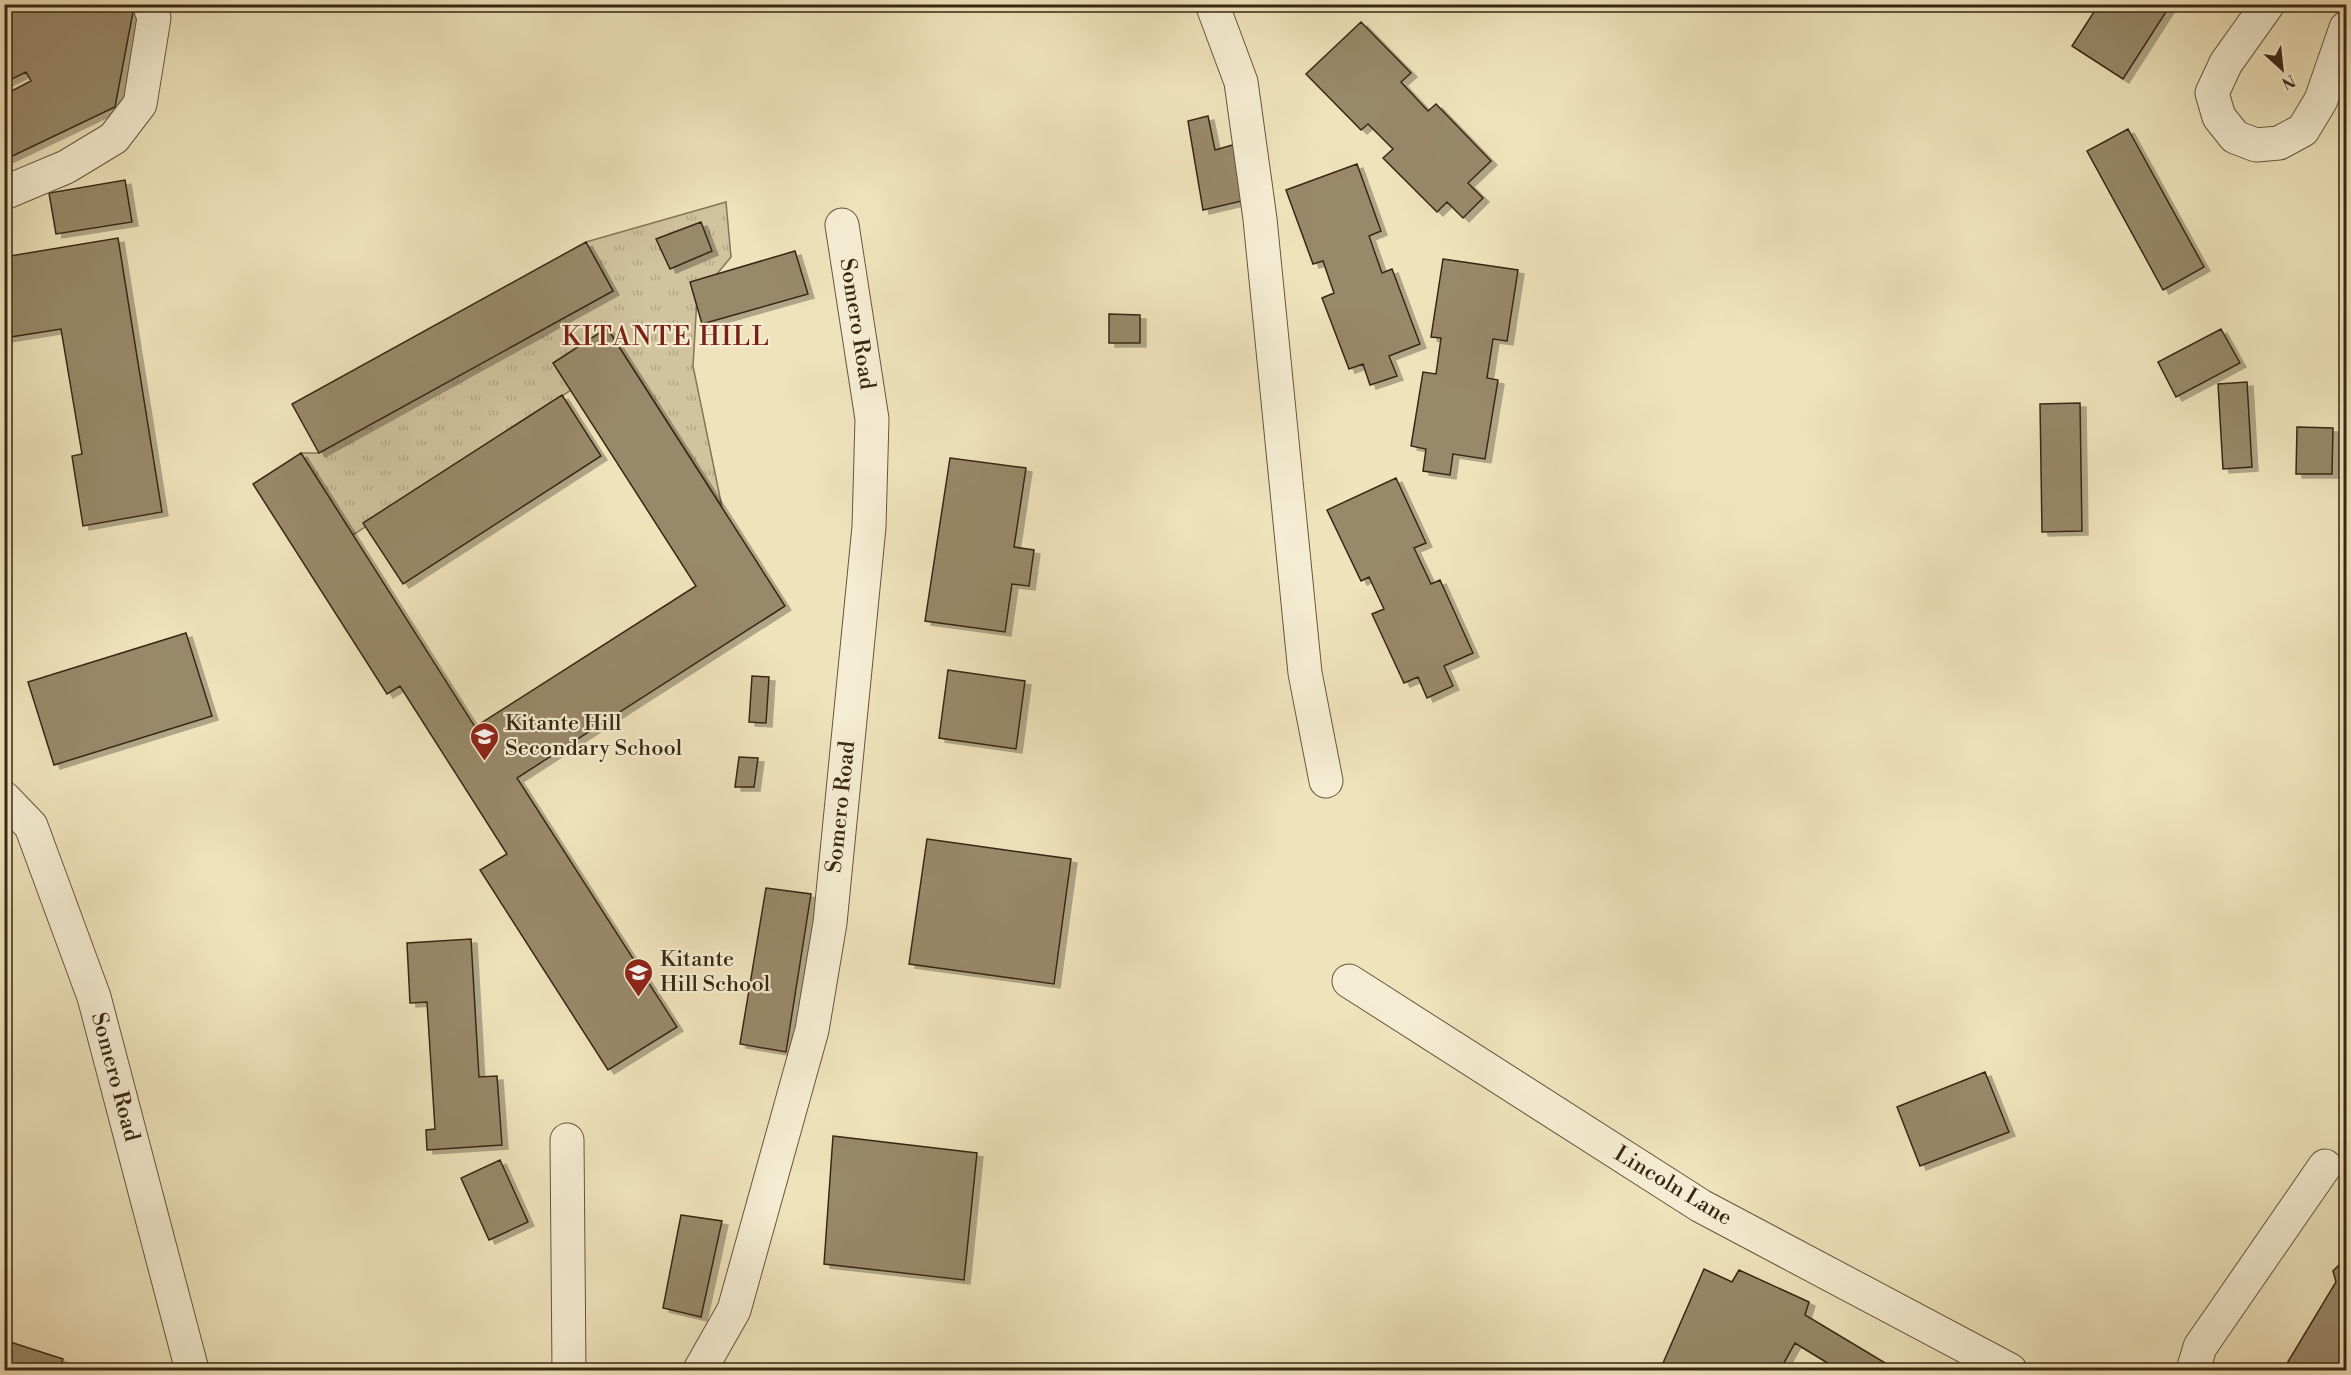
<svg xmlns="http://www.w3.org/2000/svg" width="2351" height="1375" viewBox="0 0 2351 1375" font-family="'Libre Bodoni',serif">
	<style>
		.grass { fill: url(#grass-tufts); stroke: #847558; stroke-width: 1.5 }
		.building { fill: #98896a; stroke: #392713; stroke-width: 1.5; filter: url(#shadow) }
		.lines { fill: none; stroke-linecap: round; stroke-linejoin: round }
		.minor-casing { stroke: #66563d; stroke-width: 35 }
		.minor { stroke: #f5edd3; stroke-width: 33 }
		.labels { text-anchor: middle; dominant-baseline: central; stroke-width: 4.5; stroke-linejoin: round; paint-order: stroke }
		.street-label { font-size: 22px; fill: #392713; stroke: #f5edd3 }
		.poi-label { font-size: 22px; fill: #392713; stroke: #f5edd3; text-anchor: start }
		.quarter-label { font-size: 26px; letter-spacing: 1.5px; fill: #7a1f14; stroke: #f5edd3 }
	</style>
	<defs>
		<pattern id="grass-tufts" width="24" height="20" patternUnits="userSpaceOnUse" patternTransform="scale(1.5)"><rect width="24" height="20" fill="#d0c39e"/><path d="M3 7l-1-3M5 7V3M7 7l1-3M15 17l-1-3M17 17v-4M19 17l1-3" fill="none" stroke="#b3a887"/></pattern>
		<filter id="shadow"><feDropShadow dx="6" dy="4" stdDeviation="0" flood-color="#0004"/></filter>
	</defs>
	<rect width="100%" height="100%" fill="#efe3bb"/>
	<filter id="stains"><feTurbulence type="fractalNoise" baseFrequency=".00333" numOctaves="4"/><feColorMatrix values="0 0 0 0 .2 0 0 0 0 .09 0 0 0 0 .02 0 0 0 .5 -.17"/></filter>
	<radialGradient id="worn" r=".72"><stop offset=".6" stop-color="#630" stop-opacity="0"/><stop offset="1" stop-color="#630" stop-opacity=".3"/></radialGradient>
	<path class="grass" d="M726,202L731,257L697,298L693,366L722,507L607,328L553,363L571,390L353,535L301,453H319L613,291L586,242Z"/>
	<path class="building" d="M4,4H129L133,12L115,107L4,160V95L31,81L26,72L4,83Z
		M2099,4H2171L2123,79L2072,46Z
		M1361,22L1411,73L1401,82L1428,111L1436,104L1491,161L1468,183L1483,198L1463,218L1447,202L1437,212L1383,158L1393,149L1368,124L1361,130L1306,74Z
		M1208,116L1215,150L1236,144L1246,200L1203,210L1188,121Z
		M2128,129L2204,267L2163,290L2087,151Z
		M1357,164L1381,231L1369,236L1382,273L1392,269L1420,344L1389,356L1397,376L1370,385L1363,364L1349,369L1322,298L1334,293L1323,261L1313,264L1286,190Z
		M125,180L132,222L56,234L49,193Z
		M701,222L712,251L670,269L656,239Z
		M118,238L162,512L83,526L72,456L82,454L61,329L4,338V257Z
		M586,242L613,291L319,453L292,404Z
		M795,251L808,294L702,324L690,282Z
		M1443,259L1518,270L1507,341L1493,339L1487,378L1498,380L1485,459L1453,454L1450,475L1423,471L1426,449L1411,446L1423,372L1436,374L1441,338L1431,337Z
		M1109,314L1140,315V343H1109Z
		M607,328L785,606L517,778L677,1027L608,1070L480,870L507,854L400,686L387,694L253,484L301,453L475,727L696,586L553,363Z
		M2221,329L2240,363L2176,397L2158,362Z
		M2247,382L2252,467L2223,469L2218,384Z
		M562,395L601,456L403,584L363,523Z
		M2080,403L2082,531L2042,532L2040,404Z
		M2297,427L2333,428L2332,474H2296Z
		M950,458L1026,468L1014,547L1034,550L1029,586L1012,584L1005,632L925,621Z
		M1396,478L1426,543L1414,548L1431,584L1440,580L1473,653L1444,666L1453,686L1427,698L1418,677L1404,683L1372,614L1384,609L1369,577L1361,581L1327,510Z
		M186,633L212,716L54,765L28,682Z
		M948,670L1025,681L1016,749L939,738Z
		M752,676L769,677L766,723L749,722Z
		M739,757L758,758L754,787H735Z
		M927,839L1071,859L1054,984L909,964Z
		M766,888L811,894L786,1052L740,1044Z
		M471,939L479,1077L497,1076L502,1145L427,1150L426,1130L435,1129L427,1002L410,1003L407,943Z
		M1985,1072L2009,1132L1920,1166L1897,1107Z
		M833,1136L977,1153L964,1280L824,1264Z
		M500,1160L528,1222L489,1240L461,1178Z
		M681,1215L722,1221L701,1317L663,1308Z
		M2346,1258V1370H2283L2336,1282L2333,1271Z
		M1704,1269L1732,1282L1739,1270L1809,1302L1805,1315L1897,1370H1839L1795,1343L1780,1370H1660Z
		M4,1340L63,1359L59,1370H4Z"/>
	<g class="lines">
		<defs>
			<path id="minor" d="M1212,4L1241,82L1260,219L1305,673L1326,781
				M2268,4L2226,63L2212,93L2219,117L2235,137L2256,145L2279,143L2303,130L2321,100L2346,28
				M4,193L66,167L114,138L140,104L154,18L149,4
				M4,798L31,826L94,997L192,1370
				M1349,981L1701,1206L2010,1370
				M567,1140L569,1370
				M700,1370L734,1310L812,1030L830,923L869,527L872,419L842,225
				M2193,1370L2200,1347L2325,1166"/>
		</defs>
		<use href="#minor" class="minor-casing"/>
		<use href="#minor" class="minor"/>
	</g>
	<defs>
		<symbol id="school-pin" viewBox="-11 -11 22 30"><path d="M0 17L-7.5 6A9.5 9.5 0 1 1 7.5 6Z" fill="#8f2418" stroke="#f5edd3"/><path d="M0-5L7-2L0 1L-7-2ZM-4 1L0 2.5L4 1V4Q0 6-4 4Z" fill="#fff"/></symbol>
	</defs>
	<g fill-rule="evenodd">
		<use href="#school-pin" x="468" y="720" width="33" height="45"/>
		<use href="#school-pin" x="622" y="956" width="33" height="45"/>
	</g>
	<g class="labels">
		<g class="street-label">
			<text transform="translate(857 324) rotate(81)">Somero Road</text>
			<text transform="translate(841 807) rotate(-84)">Somero Road</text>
			<text transform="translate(115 1077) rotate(75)">Somero Road</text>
			<text transform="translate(1673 1186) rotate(31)">Lincoln Lane</text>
		</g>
		<g class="poi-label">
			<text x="505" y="723">Kitante Hill<tspan x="505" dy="25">Secondary School</tspan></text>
			<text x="660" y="959">Kitante<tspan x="660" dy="25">Hill School</tspan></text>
		</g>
		<g class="quarter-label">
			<text x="666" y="337">KITANTE HILL</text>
		</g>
	</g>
	<rect width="2351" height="1375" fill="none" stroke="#efe3bb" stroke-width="24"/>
	<rect x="6" y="6" width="2339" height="1363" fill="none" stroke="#392713" stroke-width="3"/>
	<rect x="12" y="12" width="2327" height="1351" fill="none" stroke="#392713" stroke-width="1.5"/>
	<g transform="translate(2282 69) rotate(153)" stroke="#f5edd3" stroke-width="4.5" paint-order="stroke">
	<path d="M0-4.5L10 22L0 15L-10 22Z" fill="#392713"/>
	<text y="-9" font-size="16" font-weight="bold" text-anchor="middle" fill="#392713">N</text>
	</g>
	<rect width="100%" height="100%" filter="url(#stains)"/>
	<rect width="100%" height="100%" fill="url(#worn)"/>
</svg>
